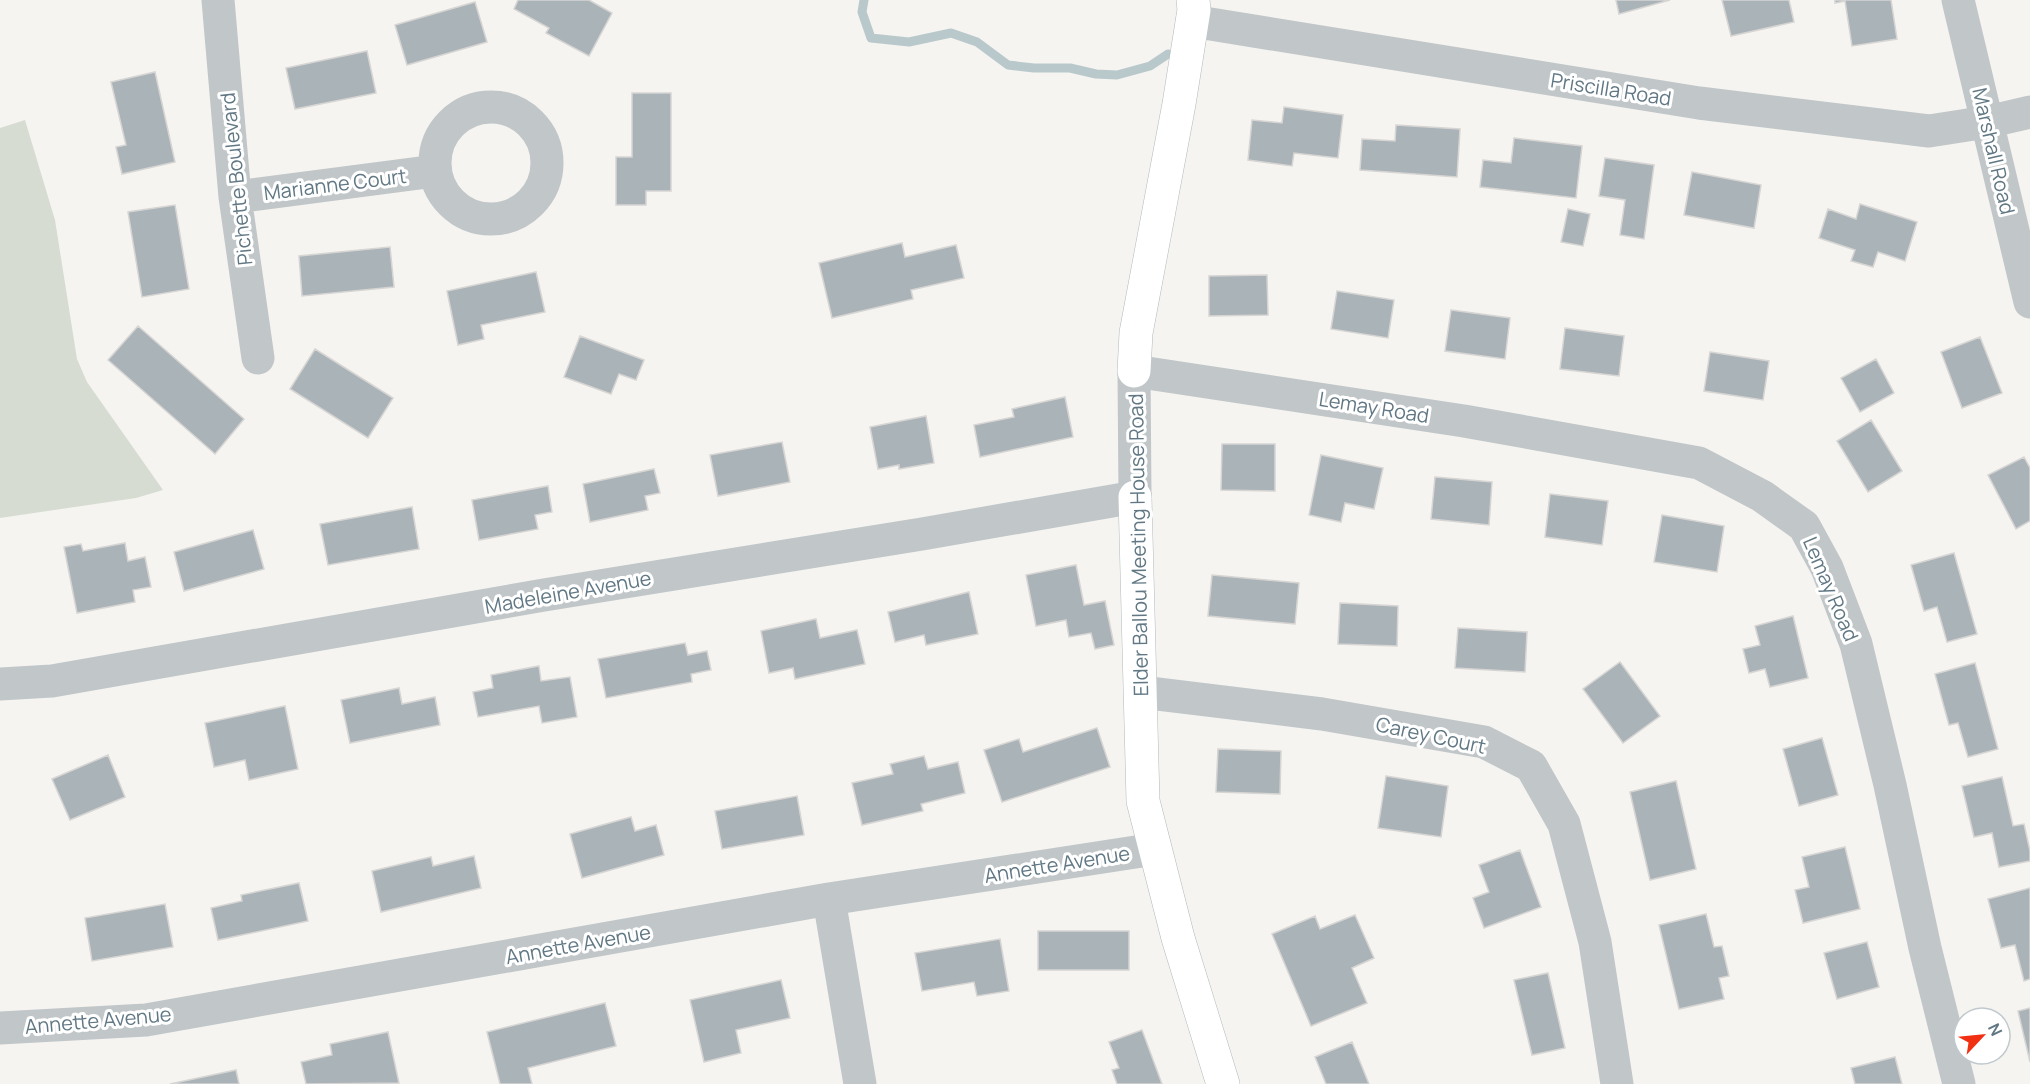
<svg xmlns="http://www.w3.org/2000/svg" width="2030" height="1084" viewBox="0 0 2030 1084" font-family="Manrope,sans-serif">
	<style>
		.green { fill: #d6dcd1 }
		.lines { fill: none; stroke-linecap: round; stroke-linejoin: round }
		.stream { stroke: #b8c8cb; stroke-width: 9 }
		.building { fill: #aab3b8; stroke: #d6d5d3; stroke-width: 1.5 }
		.secondary-casing { stroke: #b3babd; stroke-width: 34 }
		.street { stroke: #c1c6c9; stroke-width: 33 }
		.secondary { stroke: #fff; stroke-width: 33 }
		.labels { text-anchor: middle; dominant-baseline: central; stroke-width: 6; stroke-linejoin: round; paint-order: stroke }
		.street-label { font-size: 20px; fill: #617884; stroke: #fff }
	</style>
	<rect width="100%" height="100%" fill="#f5f4f0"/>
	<path class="green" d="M25,120L55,220L77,359L87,382L163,490L136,498L0,518V128Z"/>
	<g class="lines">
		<path class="stream" d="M864,0L862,12L871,38L909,42L951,33L977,42L1008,65L1034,68H1070L1096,74L1117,75L1150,66L1168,54"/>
	</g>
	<path class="building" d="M518,0H589L612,13L589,56L546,33L549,28L514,9Z
		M1616,0H1670L1619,14Z
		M1722,0H1789L1794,22L1731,36Z
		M1835,0H1891L1897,39L1852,46L1845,1L1835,3Z
		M475,2L487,42L407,65L395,25Z
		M367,51L376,93L295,109L286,68Z
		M155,72L175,162L122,174L116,147L126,145L111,82Z
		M632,93H671V191H646V205H616V157H632Z
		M1284,107L1343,115L1338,158L1294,153L1292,166L1248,160L1252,120L1282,123Z
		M1396,125L1460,129L1457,177L1360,170L1362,139L1395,141Z
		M1514,138L1582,146L1576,198L1480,187L1483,160L1511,163Z
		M1605,158L1654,165L1644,239L1620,235L1625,200L1599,196Z
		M1692,172L1761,185L1754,228L1684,215Z
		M1860,204L1917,222L1905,261L1878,252L1873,267L1851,261L1855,250L1819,238L1828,209L1856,219Z
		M175,205L189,289L142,297L128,212Z
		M1568,209L1590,214L1583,246L1561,242Z
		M902,243L905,257L956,245L964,278L911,290L913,299L832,318L819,263Z
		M390,247L394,287L302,296L299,256Z
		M536,272L545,312L481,325L484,339L458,345L447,291Z
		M1267,275L1268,315L1209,316V276Z
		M1337,291L1394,300L1388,338L1331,329Z
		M1451,310L1510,318L1505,359L1445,351Z
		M138,326L244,419L215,454L108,360Z
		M1565,328L1624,336L1619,376L1560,369Z
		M580,336L644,360L636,380L619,374L611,394L564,377Z
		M1980,337L2002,393L1962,408L1941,352Z
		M315,349L393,398L368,438L290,389Z
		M1710,352L1769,361L1763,400L1704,391Z
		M1876,359L1894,393L1860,412L1841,378Z
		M1065,397L1073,437L980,457L974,425L1014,417L1012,409Z
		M926,416L934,463L899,469V465L878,469L870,427Z
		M1871,420L1902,471L1868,492L1837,441Z
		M782,442L790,482L718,496L710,455Z
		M1222,444H1275V491L1221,490Z
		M1321,455L1383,468L1374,509L1345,503L1341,522L1309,515Z
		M2024,457L2030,468V521L2016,529L1988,475Z
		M654,469L660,493L645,496L648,510L590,522L583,484Z
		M1435,477L1492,482L1489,525L1431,519Z
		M548,486L552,512L535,515L538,529L479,540L472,500Z
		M1550,494L1608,501L1602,545L1545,537Z
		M412,507L419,549L328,565L320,524Z
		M1662,515L1724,526L1717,572L1654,562Z
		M253,530L264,569L184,591L174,552Z
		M125,543L128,561L145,557L151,587L133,590L135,602L77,613L64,547L81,544L83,551Z
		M1954,553L1977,634L1947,642L1937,607L1924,611L1911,565Z
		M1076,565L1084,605L1105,601L1114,645L1095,649L1091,633L1069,637L1066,620L1036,626L1026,575Z
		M1212,575L1299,583L1295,624L1208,616Z
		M969,592L978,634L926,645L924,635L895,642L888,612Z
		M1340,603L1398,606L1397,646L1338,644Z
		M1793,616L1808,678L1770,687L1765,669L1749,673L1743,649L1760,645L1755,626Z
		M816,619L820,638L857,630L865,664L795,679L793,668L769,673L761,631Z
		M1458,628L1527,632L1525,672L1455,668Z
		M685,643L688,655L707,651L711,670L691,674L692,682L606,698L598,659Z
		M1620,662L1660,716L1623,743L1583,689Z
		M1975,663L1998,749L1968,757L1958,723L1949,725L1935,674Z
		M539,666L541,681L570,677L577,717L542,723L539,706L478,717L473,692L493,688L491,675Z
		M399,688L402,704L435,697L440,725L350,743L341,700Z
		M285,706L298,769L249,780L245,760L214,767L205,723Z
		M1097,728L1110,767L1002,802L984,750L1019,739L1023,752Z
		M1822,738L1838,795L1799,806L1783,749Z
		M1218,749L1281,751L1280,794L1216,792Z
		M108,755L125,797L70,820L52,779Z
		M924,756L928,769L958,762L965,793L921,804L923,811L862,825L852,783L893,774L890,764Z
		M1386,776L1448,786L1441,837L1378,828Z
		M2002,777L2013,826L2024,824L2030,851V861L1999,867L1992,833L1974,837L1962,786Z
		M1676,781L1696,869L1650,880L1630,792Z
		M797,796L804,835L722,849L715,811Z
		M631,817L635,831L656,825L664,855L582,878L570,834Z
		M1845,847L1860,909L1803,923L1795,890L1809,887L1802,857Z
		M1520,850L1541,907L1484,928L1473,898L1489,892L1479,865Z
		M474,856L481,888L381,912L372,871L431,857L433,866Z
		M299,883L308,921L218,940L211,908L242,901L241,895Z
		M2030,888V979L2024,981L2015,945L2001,948L1988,899Z
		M165,904L173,947L92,961L85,918Z
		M1706,914L1714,947L1722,946L1729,976L1719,978L1724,999L1679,1009L1659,925Z
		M1355,915L1374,958L1352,968L1367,1003L1311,1026L1272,934L1315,916L1320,929Z
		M1038,931H1129V970H1038Z
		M1000,939L1009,991L977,996L974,982L922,991L915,953Z
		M1867,942L1879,987L1837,999L1824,953Z
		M1548,973L1565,1048L1532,1055L1514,980Z
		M781,980L790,1018L736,1030L741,1053L704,1062L690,1000Z
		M605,1003L616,1046L528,1068L532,1084H500L487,1032Z
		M2030,1008V1062L2018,1011Z
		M1142,1030L1162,1084H1117L1112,1070L1119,1068L1109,1042Z
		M388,1032L399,1083L306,1084L301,1062L332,1055L330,1044Z
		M1352,1042L1369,1084H1326L1315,1057Z
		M1895,1057L1902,1084H1855L1851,1068Z
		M236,1070L239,1084H170Z"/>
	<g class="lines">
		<defs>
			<path id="secondary" d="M1134,371L1136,333L1179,104L1194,10L1193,0
				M1135,497L1143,801L1178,938L1223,1084"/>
		</defs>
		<use href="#secondary" class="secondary-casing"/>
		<path class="street" d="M218,0L235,197L258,358
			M1958,0L2030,302
			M1192,21L1699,103L1929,131L1987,122L2030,112
			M435 163a56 56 0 1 1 112 0a56 56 0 1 1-112 0Z
			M235,197L435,171
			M0,684L52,681L544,595L922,534L1135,497L1134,371L1464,421L1699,463L1762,496L1804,526L1827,568L1856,644L1890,785L1925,948L1959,1084
			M1141,692L1322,714L1484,742L1531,766L1564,824L1595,942L1617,1084
			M829,899L860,1084
			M0,1028L146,1020L829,899L1155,849"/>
		<use href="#secondary" class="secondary"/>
	</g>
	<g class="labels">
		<g class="street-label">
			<text transform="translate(1611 89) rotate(9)">Priscilla Road</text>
			<text transform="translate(1994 151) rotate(77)">Marshall Road</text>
			<text transform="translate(236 179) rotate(-96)">Pichette Boulevard</text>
			<text transform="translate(335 184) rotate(-7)">Marianne Court</text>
			<text transform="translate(1374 407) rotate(9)">Lemay Road</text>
			<text transform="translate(1138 545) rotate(-91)">Elder Ballou Meeting House Road</text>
			<text transform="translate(1831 589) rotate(67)">Lemay Road</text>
			<text transform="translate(568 592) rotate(-10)">Madeleine Avenue</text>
			<text transform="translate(1431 735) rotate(12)">Carey Court</text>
			<text transform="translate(1057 864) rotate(-9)">Annette Avenue</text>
			<text transform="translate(578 944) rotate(-10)">Annette Avenue</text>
			<text transform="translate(98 1020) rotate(-5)">Annette Avenue</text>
		</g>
	</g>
	<g transform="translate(1982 1036) rotate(64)"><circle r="28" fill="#ffffff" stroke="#c0c9ce" stroke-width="1.5"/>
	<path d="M0-4.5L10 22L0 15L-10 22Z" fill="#f12f13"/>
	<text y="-9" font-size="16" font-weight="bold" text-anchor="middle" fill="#617884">N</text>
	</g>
</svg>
